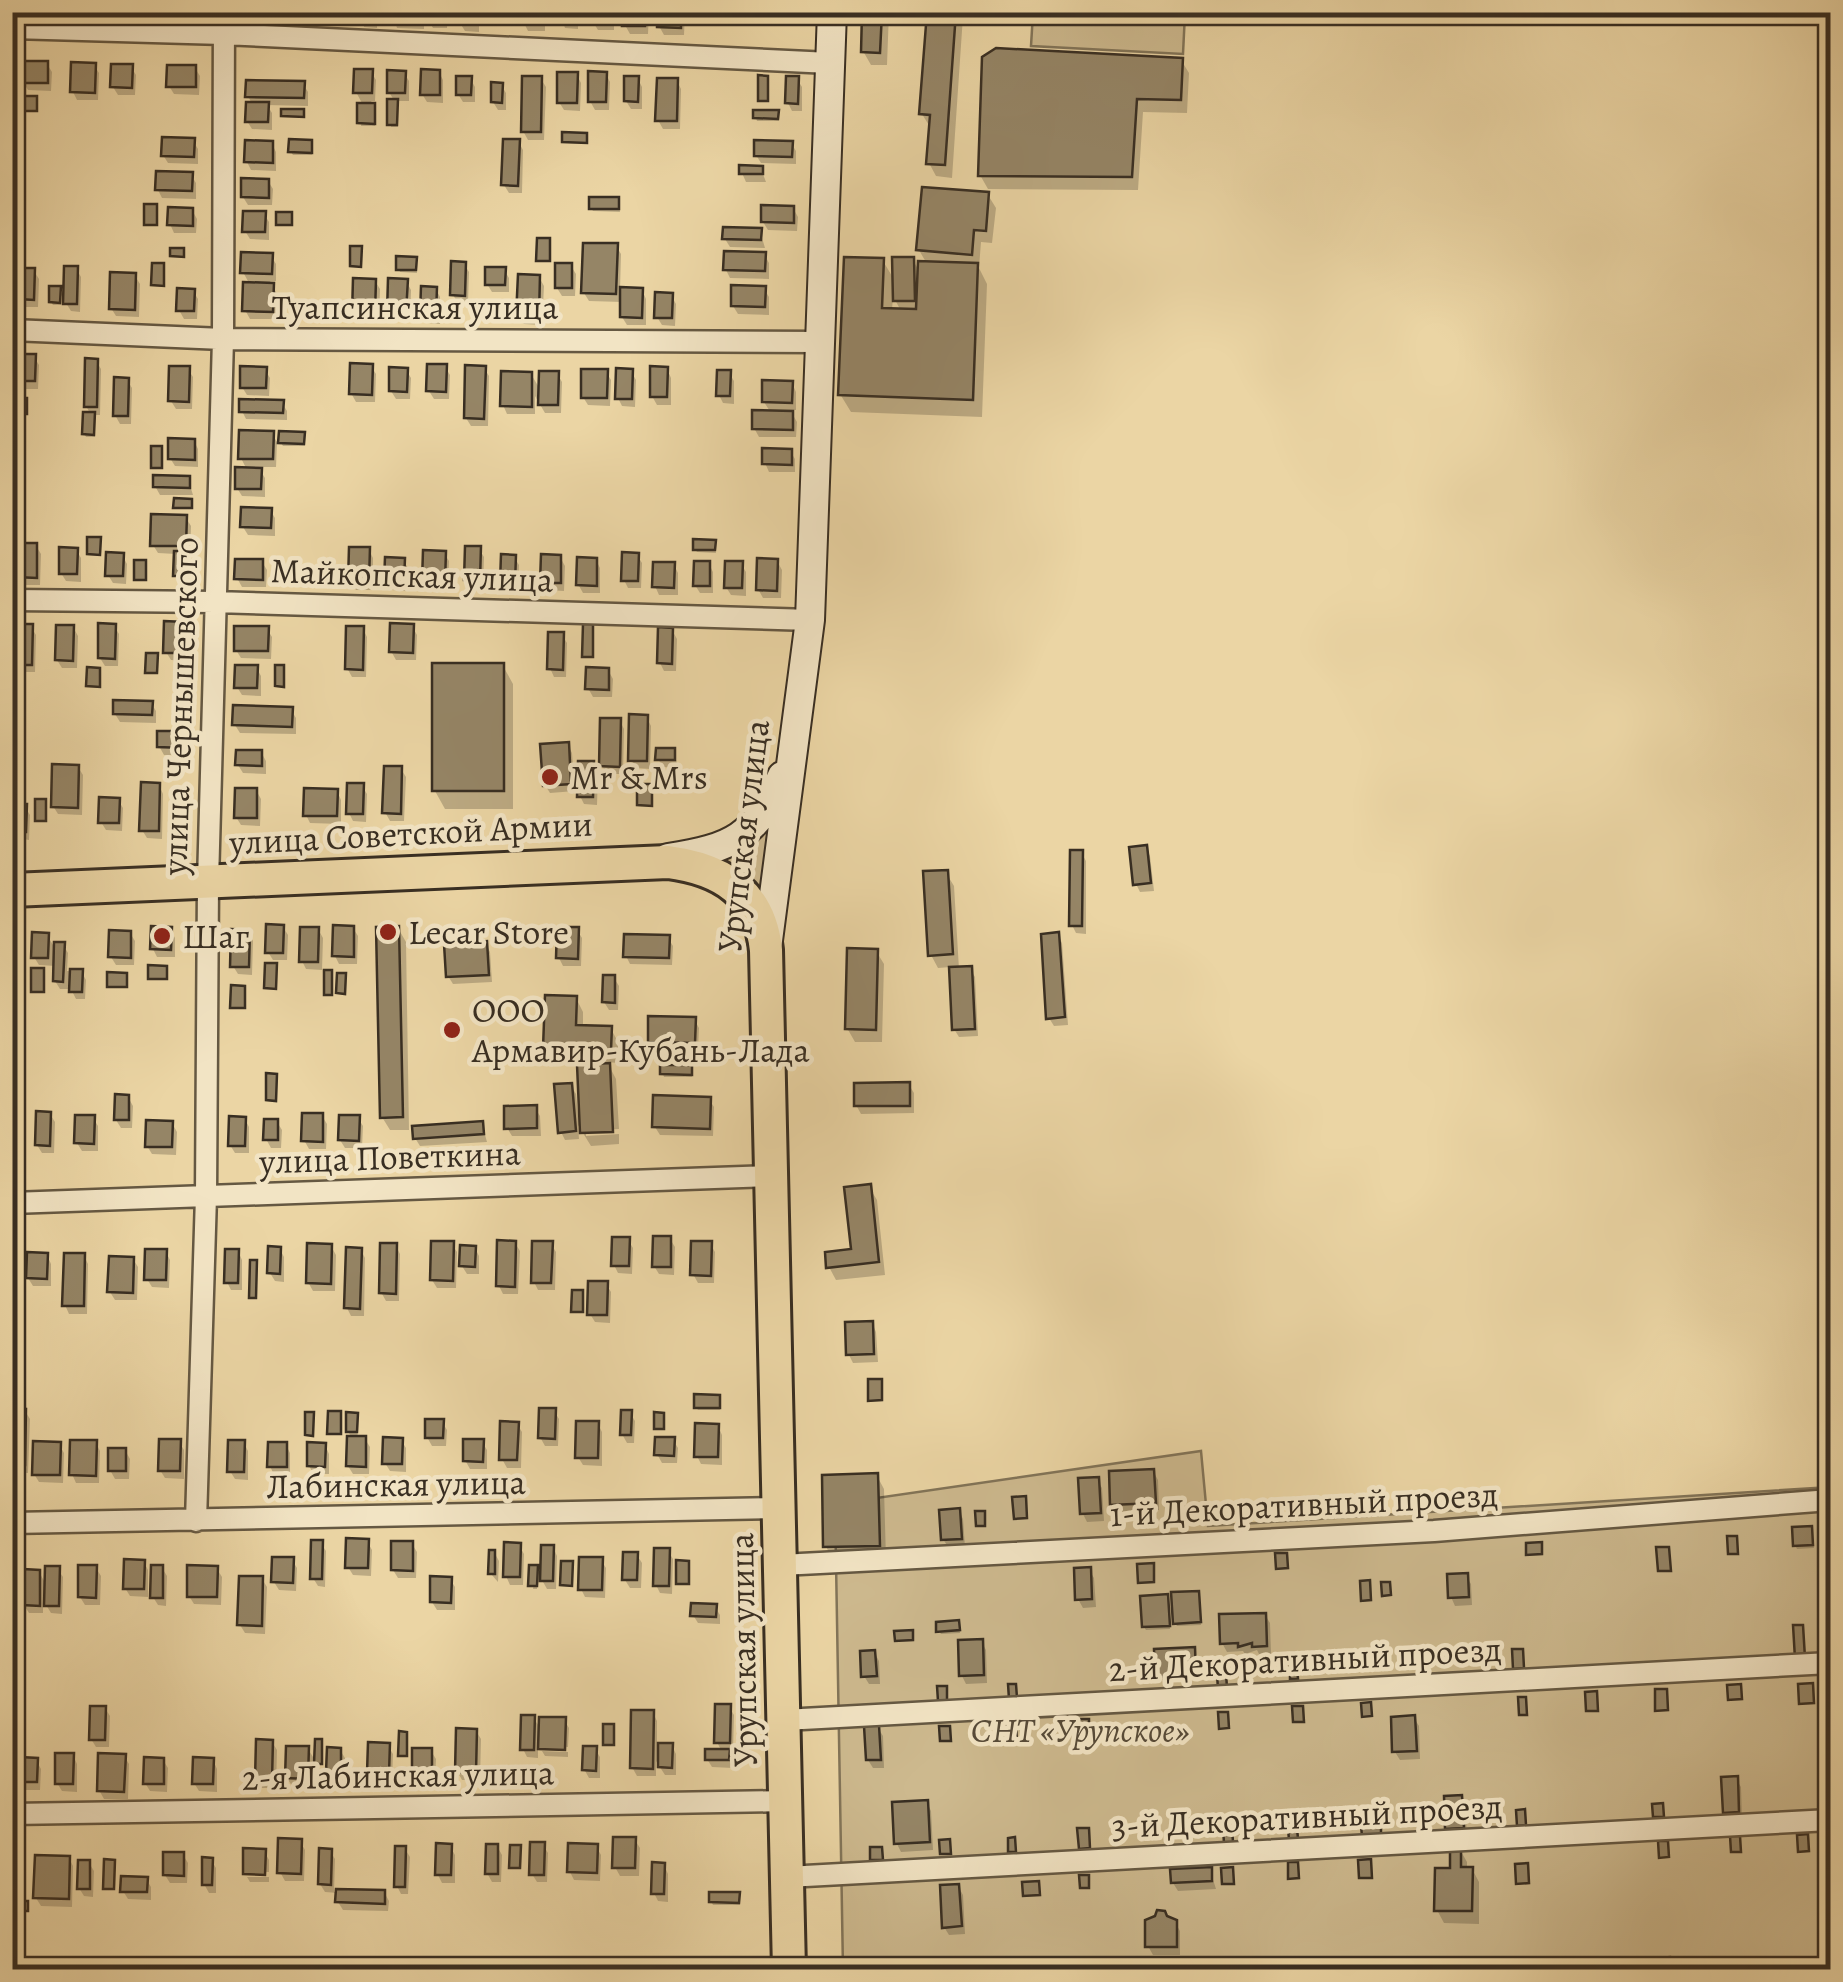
<svg xmlns="http://www.w3.org/2000/svg" width="1843" height="1982" viewBox="0 0 1843 1982" font-family="Alegreya,serif">
	<style>
		.green { fill: #cdb98e; stroke: #827458; stroke-width: 2.5 }
		.shadow { fill: #0003; fill-rule: evenodd }
		.building { fill: #958566; stroke: #382e22; stroke-width: 2.5 }
		.lines { fill: none; stroke-linecap: round; stroke-linejoin: round }
		.street-casing { stroke: #655842; stroke-width: 25 }
		.secondary-casing { stroke: #382e22; stroke-width: 32 }
		.primary-casing { stroke: #382e22; stroke-width: 38 }
		.street { stroke: #f2e4c4; stroke-width: 20 }
		.secondary { stroke: #f2e4c4; stroke-width: 28 }
		.primary { stroke: #ebd5a4; stroke-width: 32 }
		.poi-dot { fill: #8f2418; stroke: #f2e4c4; stroke-width: 4 }
		.labels { text-anchor: middle; dominant-baseline: central; stroke-width: 9; stroke-linejoin: round; paint-order: stroke }
		.street-label { font-size: 35px; fill: #382e22; stroke: #f2e4c4 }
		.poi-label { font-size: 35px; fill: #382e22; stroke: #f2e4c4; text-anchor: start }
		.park-label { font-size: 35px; font-style: italic; fill: #564a38; stroke: #f2e4c4 }
	</style>
	<rect width="100%" height="100%" fill="#ebd5a4"/>
	<filter id="stains"><feTurbulence type="fractalNoise" baseFrequency=".002" numOctaves="4"/><feColorMatrix values="0 0 0 0 .2 0 0 0 0 .09 0 0 0 0 .02 0 0 0 .5 -.17"/></filter>
	<radialGradient id="worn" r=".72"><stop offset=".6" stop-color="#630" stop-opacity="0"/><stop offset="1" stop-color="#630" stop-opacity=".3"/></radialGradient>
	<path class="green" d="M1033,13H1185L1183,54L1031,46Z
		M773,823L760,893L716,860L751,846Z
		M1201,1451L1208,1526L1830,1487V1969H843L835,1504Z"/>
	<path class="shadow" d="M70,12H91V22H74Z
		M116,12H138V20H120Z
		M179,12H200V19H182Z
		M252,12H284V19H256Z
		M360,12H377V28L364,27Z
		M392,12H448L447,28H433L424,13V29L397,28Z
		M460,12H479V32L465,31L460,23Z
		M524,12H545V31H528L524,23Z
		M560,12H578V29L565,28Z
		M593,12H614V30H598L593,22Z
		M625,12H649L648,34H630L625,25Z
		M659,12H685L684,35H664L659,26Z
		M758,12H802V26L763,25Z
		M865,12H889L887,65H871L863,51Z
		M929,12H961L963,16L952,178L936,176L929,163L930,127L922,114Z
		M1181,60L1189,73L1187,113L1143,112L1138,190L988,189L980,175Z
		M47,64L52,72L51,91L28,90L23,82Z
		M94,65L99,73L98,100H77L73,92Z
		M131,67L136,75L135,95H118L113,87Z
		M195,68L200,76L199,95L174,94L169,86Z
		M371,72L376,80L375,101H371L376,109L375,126H361L363,105L356,92Z
		M439,72L443,80V103L427,102L422,94Z
		M404,73L409,81V101H396L398,127H391L395,102L389,92Z
		M606,74L610,82L609,110H595L590,101Z
		M577,75L581,83L580,111L564,110L559,102Z
		M470,78L475,87V102H463L458,94Z
		M541,79L546,87L544,140H528L523,131Z
		M638,79L642,87V109H631L626,101Z
		M797,79L802,87V111H792L788,103Z
		M677,81L681,89L680,129H663L658,120Z
		M303,84L308,92V106L267,105L272,113V130L252,129L247,121L252,104L248,96Z
		M501,85L506,93V110H498L493,102Z
		M777,113L779,121H757L756,118Z
		M12,136H18L23,144V166H12Z
		M193,141L198,149V164L168,163L163,155Z
		M518,141L523,150L522,193H509L504,185Z
		M311,142L312,155H293L291,152Z
		M791,143L796,151V164L761,163L756,155Z
		M272,144L276,152V171L251,170L247,162Z
		M761,169L766,182H746L742,173Z
		M191,175L196,183V199L162,198L158,190Z
		M268,181L273,189L272,205H248L243,197Z
		M988,195L996,208L992,243L981,242L979,268L987,284L982,417L851,412L840,394L883,261L895,281L912,259L920,272L927,264L919,250ZM893,296L901,311L892,310Z
		M618,200L620,212L593,211L591,208Z
		M793,208L798,217L797,231L768,230L763,222Z
		M192,210L197,219L196,233H174L170,224Z
		M264,214L269,222V240L250,239L245,231Z
		M760,231L765,248L730,247L725,239Z
		M616,246L621,254L620,290H642L646,299V325H627L622,317V302L589,301L584,293Z
		M764,254L769,263V279L730,278L726,270Z
		M271,256L276,264V281H270L277,294L276,319H250L245,310L250,285L243,272Z
		M415,259L417,273L400,272L399,269Z
		M464,264L469,272L468,303H458L453,295Z
		M571,266L576,274L575,296H562L557,288Z
		M76,268L81,277L80,312L71,311L61,295V305H53L51,302L59,289L66,300Z
		M504,270L509,278V292H492L487,284Z
		M34,271L39,279L38,307H26L22,299Z
		M135,276L140,284L139,317L116,316L111,308Z
		M539,277L544,286L542,325L524,324L519,316Z
		M375,281L380,289L379,323L359,322L354,314Z
		M406,281L411,290L410,321L394,320L390,312Z
		M436,289L440,297V324L428,323L423,315Z
		M764,289L769,297V315L738,314L733,306Z
		M193,291L198,299L197,319H184L179,310Z
		M671,295L676,304L675,326L662,325L657,317Z
		M34,357L39,365L38,389H23L18,380Z
		M96,361L101,369L100,415H95V437H86L84,433L91,415L86,406Z
		M371,366L376,374L375,402H356L351,393Z
		M445,367L450,375L449,399H434L429,391Z
		M484,368L489,376L488,426H471L466,418Z
		M188,369L193,377L192,409H176L171,401Z
		M667,369L671,378V405H657L652,396Z
		M265,370L270,378L269,396L247,395L242,387Z
		M406,370L411,378L410,399H396L391,391Z
		M631,371L636,380L635,407L622,406L618,398Z
		M606,372L611,380L610,406L588,405L583,397Z
		M557,373L562,382L561,413H545L535,396V414H507L503,405L531,374L541,391Z
		M729,373L734,381V404L723,403L719,395Z
		M127,380L132,388L131,424H120L115,415Z
		M792,383L796,392V410H790L797,422L796,437H759L754,428L771,413L764,402Z
		M282,403L287,411V420L246,419L242,411Z
		M272,434L277,442L276,467H258L265,478V497L242,496L237,488L247,470L241,458Z
		M303,434L305,446H283L281,443Z
		M12,440L17,448V466L12,465Z
		M194,441L198,449V467L175,466L170,458Z
		M790,451L795,459V472H769L765,463Z
		M12,472H17L22,480L21,492H12Z
		M188,479L193,495H160L155,486Z
		M270,510L275,518V536L248,535L243,527Z
		M186,518L191,526L190,554H187L186,579H178L176,554L158,553L153,545Z
		M714,542L716,553L697,552L695,549Z
		M36,546L41,554L40,585H22L18,577Z
		M479,549L484,557L483,588H471L466,579Z
		M76,550L81,558V582L66,581L61,573Z
		M369,550L373,558V590H356L351,582Z
		M444,553L449,561L448,590H429L425,581Z
		M122,555L127,564L126,584L113,583L108,575Z
		M637,555L642,563L641,588H628L624,580Z
		M514,557L519,565L518,591H508L503,583Z
		M560,557L565,566L564,591L547,590L542,582Z
		M403,560L408,568L407,591L392,590L387,582Z
		M596,560L600,568V593H583L578,584Z
		M777,561L782,570L781,598H763L758,589Z
		M262,562L267,570L266,587H242L237,578Z
		M709,564L713,572V593H700L695,585Z
		M741,564L746,572V596L731,595L726,587Z
		M674,565L678,573V595H659L655,586Z
		M184,624L188,633V661L171,660L166,652Z
		M114,626L119,634L118,666H105L100,658Z
		M412,626L417,635L416,660H396L391,651Z
		M31,627L36,635L35,672H18L13,664Z
		M73,627L78,636L77,668H62L57,660Z
		M267,629L272,637L271,659L241,658L236,650Z
		M363,629L367,637L366,677H352L347,668Z
		M672,630L677,639L676,671H664L660,663Z
		M562,635L567,643L566,677H554L550,668Z
		M503,666L513,684V809H445L435,791Z
		M256,667L261,676V696L242,695L237,687Z
		M608,670L613,679L612,697H593L588,688Z
		M151,703L156,711V723L120,722L115,714Z
		M291,710L296,718V734L240,733L235,725Z
		M647,718L651,726L650,769L636,768L631,760Z
		M620,721L624,729L623,774H606L602,765Z
		M184,734L189,742L188,755H164L159,746Z
		M568,745L572,753L575,791L550,793L545,785Z
		M674,751L678,768L663,767L658,759Z
		M261,752L266,761V774L243,773L238,765Z
		M593,764L598,772L597,805L584,804L580,796Z
		M78,767L83,775L82,815L58,814L53,806Z
		M401,769L406,777L404,821H390L385,812Z
		M159,785L163,794L162,839L147,838L142,830Z
		M362,786L367,794L366,822L353,821L349,813Z
		M256,790L261,799L260,826L241,825L236,817Z
		M337,791L341,800V824L310,823L306,815Z
		M118,800L123,808L122,831L106,830L101,822Z
		M12,807H25L30,815L29,840L12,837Z
		M1146,848L1150,856L1154,891L1140,892L1136,884Z
		M1081,852L1086,861V934L1076,933L1072,925Z
		M946,873L954,886L959,969H970L975,977L978,1036L959,1037L954,1029L951,967L938,968L931,955Z
		M283,927L288,935L287,960H273L268,952Z
		M353,928L358,936L357,964H339L335,956Z
		M398,928L406,942L409,1130H390L382,1117Z
		M170,929L175,938V957H157L153,949Z
		M318,929L323,938L322,970L306,969L302,961Z
		M577,930L582,938L581,966H563L559,958Z
		M248,932L253,941L252,975L238,974L233,966Z
		M130,933L135,941L134,965H116L111,957Z
		M47,935L53,945H63L68,953L67,971H81L86,980L85,999H76L71,989H60L55,981L56,966L39,965L34,957Z
		M1058,935L1062,943L1068,1025L1054,1026L1049,1018Z
		M668,938L673,946L672,965L630,964L626,956Z
		M486,944L490,952L492,982L453,984L448,976Z
		M876,951L884,964L882,1042H855L847,1028Z
		M614,978L619,986L618,1010H609L604,1002Z
		M576,998L583,1012V1028L611,1029L618,1042V1063L607,1062L616,1079L619,1129L586,1131V1136L619,1134V1144L591,1146L578,1125L579,1139L565,1140L561,1132L571,1086L576,1094L578,1115H582L601,1066V1062L554,1061L546,1048Z
		M694,1019L699,1028L698,1050L655,1049L650,1041Z
		M690,1068L692,1077H664L663,1074Z
		M909,1085L914,1093V1113L861,1114L856,1105Z
		M128,1097L133,1106L132,1128H121L116,1120Z
		M709,1099L714,1107L713,1136L660,1135L655,1127Z
		M535,1108L540,1116L541,1136H512L507,1128Z
		M50,1114L55,1122L54,1153H42L37,1145Z
		M322,1116L327,1124L326,1149H309L304,1140Z
		M93,1118L98,1126V1151H82L77,1143Z
		M358,1118L363,1126L362,1148H345L340,1140Z
		M245,1119L249,1127V1153H235L230,1145Z
		M277,1122L282,1130L281,1148H271L266,1139Z
		M172,1123L177,1132L176,1155L152,1154L147,1146Z
		M12,1124L20,1132L19,1160H12Z
		M482,1124L487,1142L420,1146L415,1138Z
		M869,1187L877,1200L885,1275L836,1280L829,1267L853,1251Z
		M670,1239L675,1247L674,1275L659,1274L654,1266Z
		M628,1240L633,1248L632,1274L618,1273L614,1265Z
		M515,1243L520,1251L518,1294H503L499,1286Z
		M710,1243L715,1252L714,1283H698L693,1274Z
		M452,1244L457,1252L456,1288H437L432,1280Z
		M551,1244L556,1252L555,1290H538L534,1282Z
		M331,1246L336,1255L335,1291H313L308,1282Z
		M396,1246L400,1254L399,1301H386L381,1292Z
		M475,1248L479,1256V1274H467L462,1266Z
		M280,1249L284,1257V1282L275,1281L270,1273Z
		M361,1250L365,1258L364,1316H351L347,1308Z
		M238,1251L242,1260V1290H231L227,1282Z
		M166,1252L170,1260L169,1288L152,1287L147,1279Z
		M47,1255L51,1264V1286H33L28,1278Z
		M84,1256L88,1264L87,1314H69L65,1305Z
		M133,1259L138,1267L137,1300H115L110,1292Z
		M606,1284L611,1292L610,1323L595,1322L590,1314Z
		M872,1323L876,1332L878,1362L853,1363L849,1355Z
		M718,1397L720,1410H698L696,1407Z
		M12,1411H25L30,1419L28,1473L12,1472Z
		M554,1411L559,1419L558,1446H545L540,1437Z
		M630,1413L635,1421L634,1443H627L622,1434Z
		M356,1415L358,1439H365L370,1447L369,1474H353L348,1466L352,1439L348,1431Z
		M442,1422L447,1430L446,1446H432L427,1437Z
		M517,1424L522,1432L521,1468H507L502,1459Z
		M598,1424L602,1432V1466L583,1465L578,1457Z
		M718,1426L722,1435V1465L701,1464L697,1456Z
		M401,1440L406,1448V1472L390,1471L385,1463Z
		M673,1440L678,1448L677,1463H662L657,1454Z
		M179,1442L184,1450V1479L165,1478L160,1470Z
		M482,1442L487,1450V1469H470L465,1460Z
		M96,1443L100,1451L99,1483H76L72,1474Z
		M244,1443L248,1451V1480L235,1479L230,1471Z
		M59,1444L64,1453L63,1483L39,1482L34,1474Z
		M286,1445L290,1453V1475H274L270,1466Z
		M325,1445L329,1454V1474H314L309,1466Z
		M125,1450L130,1459L129,1479H115L110,1470Z
		M1153,1471L1158,1480L1159,1510L1118,1512L1113,1504Z
		M877,1476L884,1489L886,1559L834,1560L826,1547Z
		M1097,1480L1102,1488L1104,1521L1087,1522L1083,1514Z
		M959,1511L963,1519L965,1547H948L943,1539Z
		M1811,1529L1814,1548L1797,1549L1795,1545Z
		M367,1541L372,1550L371,1576L353,1575L348,1567Z
		M321,1543L326,1551L325,1587L318,1586L313,1578Z
		M412,1544L417,1552L416,1578H398L393,1570Z
		M519,1545L524,1554L523,1585H510L506,1576Z
		M553,1547L557,1556L556,1589H547L538,1573L537,1589H533L536,1568L543,1579Z
		M668,1551L673,1559L672,1594L660,1593L656,1585Z
		M494,1552L499,1561L498,1582L491,1574Z
		M637,1555L642,1563L641,1588H630L625,1580Z
		M292,1560L297,1568L296,1591L279,1590L274,1582Z
		M601,1560L606,1568L605,1598L585,1597L581,1589Z
		M144,1562L148,1570V1597L130,1596L125,1588Z
		M96,1568L101,1576L100,1605H85L80,1597Z
		M162,1568L167,1576L166,1606L158,1605L153,1597Z
		M58,1569L63,1577L62,1614L51,1613L43,1600V1613H29L24,1605L39,1572L47,1586Z
		M217,1569L222,1577L221,1605L194,1604L189,1596Z
		M1089,1570L1094,1578L1096,1607L1083,1608L1078,1599Z
		M1466,1576L1471,1584L1472,1605L1455,1606L1451,1597Z
		M262,1579L267,1587L265,1634L245,1633L240,1625Z
		M450,1579L455,1587V1610H437L432,1602Z
		M1198,1593L1201,1625L1177,1626L1175,1623Z
		M1167,1597L1170,1629L1146,1630L1144,1627Z
		M715,1607L720,1615V1624L698,1623L693,1615Z
		M1265,1615L1270,1623L1271,1654H1259L1257,1650L1245,1654L1243,1651L1227,1652L1222,1643Z
		M959,1626L960,1633L941,1634L939,1631Z
		M981,1641L986,1650L987,1683L966,1684L962,1676Z
		M1194,1649L1197,1678L1160,1680L1158,1677Z
		M874,1652L879,1661L880,1684H869L864,1676Z
		M729,1707L734,1715L733,1751L727,1750L733,1768L712,1767L707,1759L722,1752L717,1742Z
		M105,1708L110,1716L109,1747H96L91,1739Z
		M653,1713L657,1721V1746H672L676,1754V1775H665L656,1761V1776H637L632,1767Z
		M534,1718L541,1730L564,1720L569,1728L568,1747L541,1746V1750L538,1744V1758L527,1757L523,1749Z
		M1414,1718L1419,1726L1420,1759L1400,1760L1395,1752Z
		M878,1728L883,1736L884,1768H873L868,1760Z
		M476,1731L481,1739L480,1780H462L457,1771Z
		M272,1742L277,1750L276,1788H262L257,1780Z
		M388,1746L393,1754L392,1781H375L370,1772Z
		M308,1749L313,1757L312,1787L292,1786L287,1778Z
		M595,1749L600,1757V1778H589L584,1769Z
		M340,1750L345,1758L344,1780H333L329,1771Z
		M431,1751L436,1759L435,1784H419L414,1775Z
		M542,1751L568,1752V1757L545,1756Z
		M73,1755L77,1764V1792L62,1791L57,1783Z
		M124,1756L129,1764L128,1799H104L99,1790Z
		M36,1760L41,1769L40,1790H26L21,1781Z
		M163,1760L168,1768L167,1792L150,1791L145,1783Z
		M213,1760L217,1769V1792L199,1791L194,1783Z
		M1736,1779L1741,1787L1742,1820L1730,1821L1726,1813Z
		M1461,1797L1465,1805L1467,1836L1453,1837L1448,1829Z
		M927,1803L931,1811L933,1850L901,1852L897,1844Z
		M635,1840L640,1848L639,1876H620L615,1867Z
		M300,1841L305,1850L304,1881H285L280,1872Z
		M543,1845L548,1853L547,1882H537L532,1874Z
		M450,1846L455,1855V1883H442L438,1875Z
		M497,1846L502,1855L501,1882H492L487,1873Z
		M596,1846L601,1855L600,1881L574,1880L570,1872Z
		M1459,1848L1467,1862V1869H1472L1479,1882V1924L1444,1923L1437,1910Z
		M405,1849L410,1857L408,1894H401L397,1886Z
		M246,1851H264L269,1860V1872H246V1875Z
		M330,1851L335,1859L334,1892H384L389,1901L388,1911L343,1910L338,1902V1893L325,1892L320,1884Z
		M183,1855L188,1863L187,1883H170L165,1875Z
		M69,1858L73,1866L72,1907L41,1906L36,1898Z
		M211,1860L216,1868V1893H209L204,1884Z
		M89,1863L94,1871L93,1897L84,1896L79,1888Z
		M664,1865L668,1874V1902L658,1901L654,1893Z
		M1210,1870L1216,1889L1178,1891L1173,1883Z
		M247,1877H269V1882H250Z
		M146,1879L151,1887V1900L128,1899L123,1891Z
		M958,1886L963,1895L965,1934L949,1935L944,1927Z
		M738,1895L740,1905H713L711,1901Z
		M1167,1919L1175,1922L1180,1931V1955H1153L1148,1946Z"/>
	<path class="building" d="M357,12H374V20H357Z
		M390,12H420V21H389Z
		M425,12H444V21L425,20Z
		M458,12H476L475,24H458Z
		M521,12H542L541,23H521Z
		M557,12H575L574,21H557Z
		M591,12H611V23L591,22Z
		M623,12H645V26H622Z
		M657,12H681V28L657,27Z
		M756,12H799V19L756,18Z
		M862,12H882L880,53L861,52Z
		M927,12H956L945,165L926,164L930,115L919,114Z
		M996,48L1183,58L1181,100L1137,99L1132,177L978,176L982,57Z
		M21,61H48V83H20Z
		M71,62L96,63L95,93L70,92Z
		M111,64H133L132,88L110,87Z
		M167,65H196V87H166Z
		M354,69H373L372,93H353Z
		M421,69L440,70V95H420Z
		M387,70L406,71L405,93H387Z
		M588,71L607,72L606,102H588Z
		M557,72H578L577,103H557Z
		M758,75L768,76V101H758Z
		M456,76H472L471,95H456Z
		M522,76H542L541,132H521Z
		M624,76H639L638,102L624,101Z
		M786,76H799L798,104L785,103Z
		M657,78H678L677,121H655Z
		M246,80L305,81L304,98L245,97Z
		M491,82L503,83L502,103L491,102Z
		M20,96H37V111H19Z
		M387,99H398L397,125H387Z
		M246,102H269L268,122H245Z
		M357,103H375V124L357,123Z
		M281,109H304V117L281,116Z
		M753,110H779L778,119L753,118Z
		M562,132L587,133V143L562,142Z
		M12,133H20L19,158H12Z
		M162,137L195,138L194,157L161,156Z
		M289,139L312,140V153L288,152Z
		M503,139H520L518,186L501,185Z
		M245,140L273,141V163L244,162Z
		M754,140L793,141L792,157L754,156Z
		M739,165L763,166V174H739Z
		M156,171L193,172L192,191L155,190Z
		M241,178L269,179V198L241,197Z
		M922,187L989,192L986,231L974,230L972,255L916,250Z
		M589,197H619V209H589Z
		M144,204H157V225H144Z
		M761,205L794,206V223L761,222Z
		M168,207L193,208V226L167,225Z
		M243,211H266L265,232H242Z
		M276,212H292V225H276Z
		M723,227L762,228L761,240L722,239Z
		M537,238H550V261H536Z
		M583,243H618L616,294L581,293Z
		M350,246H362L361,267L350,266Z
		M170,248H184V257L170,256Z
		M724,251L766,252L765,271L723,270Z
		M241,252L273,253L272,274L240,273Z
		M396,256L417,257L416,270H396Z
		M844,257L884,258L882,308L916,309L918,261L978,263L973,400L838,395Z
		M892,257H914L915,301H893Z
		M451,261L466,262L465,296L450,295Z
		M152,263H164V286L151,285Z
		M555,263H572V288H555Z
		M64,266H78L77,304H63Z
		M485,267H506L505,285H485Z
		M20,268H35L34,300L19,299Z
		M110,272L136,273L135,310L109,309Z
		M518,274L540,275L539,317H516Z
		M353,278L376,279L375,315H352Z
		M388,278L408,279L406,313H387Z
		M243,282L274,283L273,312L242,311Z
		M731,285L766,286L765,307L731,306Z
		M49,286H61L60,303L49,302Z
		M421,286L437,287L436,316H420Z
		M620,287L643,288L642,318L620,317Z
		M177,288L195,289L194,311H176Z
		M655,292L673,293L672,318H654Z
		M17,354H36L35,381H16Z
		M85,358L98,359L97,407H84Z
		M350,363L373,364L372,395L349,394Z
		M427,364H447L446,392L426,391Z
		M465,365L486,366L484,419L464,418Z
		M169,366H190L189,402L168,401Z
		M240,366L267,367L266,388H240Z
		M650,366L668,367L667,397H650Z
		M389,367L408,368L407,392L389,391Z
		M616,368L633,369L632,399H615Z
		M581,369H608L607,398H581Z
		M717,370H731L730,396H716Z
		M501,371L532,372V407L500,406Z
		M539,371H559L558,405H538Z
		M114,377L129,378L128,416H113Z
		M762,380L793,381L792,403L762,402Z
		M16,398H27V414H16Z
		M239,399L284,400L283,413L239,412Z
		M752,410L793,411V430L752,429Z
		M83,412H95L94,435L82,434Z
		M239,430L274,431L273,459H238Z
		M279,431L305,432L304,444L278,443Z
		M168,438L195,439V460L168,459Z
		M151,446H162V468H151Z
		M762,448L792,449V465L762,464Z
		M235,467L262,468L261,489H235Z
		M153,475L190,476V488L153,487Z
		M174,498L192,499V508H173Z
		M241,507L272,508L271,528L240,527Z
		M151,514L187,515L186,546H150Z
		M87,537H101L100,555L87,554Z
		M693,539L716,540L715,550H693Z
		M16,543H37V578L15,577Z
		M465,546H481L480,580H464Z
		M59,547L78,548L77,574H59Z
		M349,547H370L369,583L348,582Z
		M423,550L446,551L445,583L422,582Z
		M174,551H186V576H173Z
		M106,552L124,553L123,576H105Z
		M622,552L639,553L638,581H621Z
		M501,554L516,555L515,584L500,583Z
		M541,554L561,555V583H540Z
		M385,557L405,558L404,583H384Z
		M577,557L597,558V586L576,585Z
		M757,558L778,559L777,591L756,590Z
		M235,559H263V580L234,579Z
		M134,560H146V580H134Z
		M694,561H710V586H693Z
		M725,561H743L742,588H724Z
		M653,562H675L674,588L652,587Z
		M164,621L185,622L184,653H163Z
		M98,623L116,624L115,659L98,658Z
		M390,623L414,624L413,653L389,652Z
		M12,624H33L32,665H12Z
		M583,624H593V657H582Z
		M56,625H74L73,661L55,660Z
		M234,626H269L268,651H234Z
		M346,626H364L363,670L345,669Z
		M658,627L673,628L672,664L657,663Z
		M548,632H564L563,670L547,669Z
		M146,653H158L157,673H145Z
		M432,663H504V791H432Z
		M235,665H258L257,688H234Z
		M275,665H284V687L275,686Z
		M87,667L100,668V687L86,686Z
		M586,667L609,668V690L585,689Z
		M113,700L153,701L152,715L113,714Z
		M233,705L293,707L292,727L232,725Z
		M629,714L648,715L647,761H628Z
		M600,718H621L620,767L599,766Z
		M157,731H185V748L157,747Z
		M569,742L571,784L543,786L540,744Z
		M656,748H675V760H655Z
		M236,750H262V766L235,765Z
		M578,761H594L593,797H577Z
		M52,764L79,765L78,808L51,807Z
		M384,766H402L401,814L382,813Z
		M141,782L160,783L159,831H139Z
		M347,783H364L363,814H346Z
		M637,784H652V806L637,805Z
		M235,788H257V818H234Z
		M304,788L338,789L337,816H303Z
		M99,797L120,798L119,823H98Z
		M35,799H46V821H35Z
		M12,804H27L26,832H12Z
		M1147,845L1151,883L1133,885L1129,847Z
		M1070,850H1083L1082,926H1069Z
		M948,870L953,954L928,956L923,871Z
		M266,924L284,925L283,953H265Z
		M333,925L354,926V957L332,956Z
		M151,926L172,927L171,950L150,949Z
		M399,926L403,1117L380,1118L376,927Z
		M300,927H319L318,962H299Z
		M557,927H579L578,959L556,958Z
		M231,929L250,930L249,967H230Z
		M109,930L131,931V958L108,957Z
		M32,932L49,933L48,958H31Z
		M1059,932L1065,1017L1046,1019L1041,934Z
		M624,934L670,935L669,958L623,957Z
		M487,941L489,975L446,977L444,944Z
		M54,942H65L63,982L53,981Z
		M847,948L878,949L876,1030L845,1029Z
		M265,963H277L276,989L264,988Z
		M148,965L167,966V979H148Z
		M972,966L975,1029L952,1030L949,967Z
		M31,968H44V992H31Z
		M70,969H83L82,992H69Z
		M324,970H332V995H324Z
		M107,972L127,973V987H107Z
		M337,973H346L345,994L336,993Z
		M603,975H615V1003L602,1002Z
		M231,985L245,986V1008H230Z
		M545,995L577,996L576,1025L612,1026L611,1050L543,1048Z
		M648,1016L696,1017L695,1043L648,1042Z
		M610,1063L613,1132L580,1133L577,1065Z
		M660,1065H692V1075L660,1074Z
		M266,1073L277,1074L276,1101L266,1100Z
		M910,1082V1106H854V1083Z
		M572,1083L576,1131L558,1133L554,1084Z
		M115,1094L129,1095V1120H114Z
		M653,1095L711,1097L710,1129L652,1127Z
		M537,1105V1128L504,1129V1106Z
		M36,1111L51,1112L50,1146L35,1145Z
		M302,1113H323V1142L301,1141Z
		M75,1115H95L94,1144L74,1143Z
		M339,1115H360L359,1141L338,1140Z
		M229,1116L246,1117L245,1146H228Z
		M264,1119H278V1140H263Z
		M146,1120L173,1121L172,1147H145Z
		M483,1121L484,1134L413,1139L412,1126Z
		M12,1122H17L16,1153H12Z
		M871,1184L879,1262L826,1268L825,1252L851,1249L844,1187Z
		M653,1236H671V1267H652Z
		M612,1237H630L629,1266H611Z
		M497,1240L516,1241L515,1287L496,1286Z
		M431,1241H454L453,1281L430,1280Z
		M532,1241H553L551,1283H531Z
		M691,1241H712L711,1276L690,1275Z
		M307,1243L332,1244L331,1284L306,1283Z
		M380,1243H397L396,1294L379,1293Z
		M460,1245L476,1246L475,1267L459,1266Z
		M268,1246L281,1247L280,1274L267,1273Z
		M346,1247L362,1248L360,1309L344,1308Z
		M145,1249H167L166,1280H144Z
		M225,1249H239L238,1283H224Z
		M27,1252L48,1253L47,1279L26,1278Z
		M64,1253H85L84,1306H62Z
		M109,1256L134,1257L133,1293L107,1292Z
		M250,1260H257L256,1298H249Z
		M588,1281H608L607,1315H587Z
		M572,1290H583V1312H571Z
		M873,1321L874,1354L846,1355L845,1322Z
		M868,1379H882V1400L868,1401Z
		M694,1394L720,1395V1408H694Z
		M12,1408L26,1409L25,1465H12Z
		M539,1408H556L555,1439L538,1438Z
		M621,1410H632L631,1435H620Z
		M328,1411H341V1434H327Z
		M305,1412H314L313,1436L305,1435Z
		M346,1412L358,1413L357,1432H346Z
		M654,1412L664,1413V1429H654Z
		M425,1419H444L443,1438H425Z
		M500,1421L519,1422L517,1460H499Z
		M576,1421H599L598,1458H575Z
		M695,1423L719,1424L718,1457H694Z
		M347,1436H366V1467L346,1466Z
		M383,1437L403,1438L402,1464H382Z
		M655,1437H675L674,1456L654,1455Z
		M159,1439H181L180,1471H158Z
		M463,1439H484L483,1462L463,1461Z
		M70,1440H97L96,1476L69,1475Z
		M228,1440H245L244,1472H227Z
		M33,1441L61,1442L60,1475H32Z
		M268,1442H287V1467H267Z
		M307,1442L326,1443L325,1467L307,1466Z
		M108,1448H126V1471H108Z
		M1154,1469L1156,1503L1110,1505L1109,1471Z
		M878,1473L880,1546L823,1547L822,1475Z
		M1099,1477L1101,1513L1080,1514L1078,1478Z
		M1026,1496L1027,1518L1014,1519L1012,1497Z
		M960,1508L962,1539L941,1540L939,1510Z
		M975,1511H985V1526H976Z
		M1812,1526L1813,1545L1793,1546L1792,1527Z
		M1727,1536H1737L1738,1554H1728Z
		M346,1538L369,1539L368,1568H345Z
		M311,1540H323L322,1579H310Z
		M391,1541H413V1571L391,1570Z
		M504,1542L521,1543L520,1577H503Z
		M1542,1542V1554L1526,1555V1543Z
		M541,1545H554L553,1581H540Z
		M1656,1547H1669L1671,1571H1658Z
		M654,1548H670L669,1586H653Z
		M489,1550H495V1574H488Z
		M623,1552H638L637,1580H622Z
		M1275,1553H1287L1288,1568L1276,1569Z
		M272,1557H294L293,1583L271,1582Z
		M579,1557H603L602,1590H578Z
		M124,1559L145,1560L144,1589H123Z
		M676,1560L689,1561V1584H676Z
		M561,1561H573L572,1586L560,1585Z
		M1154,1563V1582L1138,1583L1137,1564Z
		M78,1565H97L96,1598L78,1597Z
		M151,1565H163V1598H150Z
		M187,1565L218,1566L217,1597H187Z
		M529,1565H538L537,1586H528Z
		M45,1566H60L59,1606H44Z
		M1091,1567L1092,1599L1075,1600L1074,1568Z
		M23,1569L40,1570V1606L22,1605Z
		M1468,1573L1469,1597L1448,1598L1447,1574Z
		M239,1576H263L262,1626L237,1625Z
		M430,1576L452,1577L451,1603L430,1602Z
		M1370,1580L1371,1600L1361,1601L1360,1581Z
		M1381,1582H1390L1391,1595L1382,1596Z
		M1199,1591L1201,1622L1173,1624L1171,1592Z
		M1168,1594L1170,1626L1142,1627L1140,1596Z
		M691,1603L717,1604L716,1617L690,1616Z
		M1266,1613L1267,1646L1252,1647V1643L1238,1647V1643L1220,1644L1219,1614Z
		M959,1620L960,1630L936,1632V1622Z
		M1793,1625H1803L1805,1658L1795,1659Z
		M913,1630V1640L895,1641L894,1631Z
		M983,1639L984,1675L959,1676L958,1640Z
		M1195,1647L1196,1675L1155,1677L1154,1649Z
		M1512,1649H1523L1524,1668L1513,1669Z
		M875,1650L877,1676L861,1677L860,1651Z
		M1290,1666H1297L1298,1679H1290Z
		M1226,1673L1227,1688L1218,1689L1217,1674Z
		M1813,1683L1814,1703L1799,1704L1798,1684Z
		M1008,1684H1016L1017,1698L1009,1699Z
		M1741,1684L1742,1699L1728,1700L1727,1685Z
		M937,1686H947V1701H938Z
		M1655,1689H1667L1668,1710L1655,1711Z
		M1597,1691L1598,1711H1586L1585,1692Z
		M1518,1697H1526L1527,1715H1519Z
		M1371,1702L1372,1716L1362,1717L1361,1703Z
		M715,1704H731L730,1743H714Z
		M90,1706H106L105,1740H89Z
		M1292,1706H1303L1304,1722H1293Z
		M631,1710H654L653,1769L630,1768Z
		M1218,1712H1228L1229,1728L1219,1729Z
		M521,1715H535L534,1750H520Z
		M1415,1715L1417,1751L1392,1752L1391,1717Z
		M539,1717H566L565,1750L538,1749Z
		M1078,1719H1089V1735H1079Z
		M603,1724H614V1745H603Z
		M879,1725L881,1760H866L864,1726Z
		M939,1726H950L951,1741H940Z
		M1007,1726H1016L1017,1742H1008Z
		M456,1728L477,1729L476,1773L455,1772Z
		M399,1731L407,1732V1756H398Z
		M256,1739L273,1740L272,1780H255Z
		M315,1739H322V1764H314Z
		M368,1742L390,1743L389,1774L367,1773Z
		M658,1743H673L672,1768L658,1767Z
		M286,1746H309L308,1779L285,1778Z
		M583,1746H597L596,1771L582,1770Z
		M327,1747L341,1748V1773L326,1772Z
		M412,1748H432V1776H412Z
		M705,1749H730L729,1760H705Z
		M55,1753H74L73,1784H55Z
		M98,1753L126,1754L124,1792L97,1791Z
		M20,1757L38,1758L37,1782H19Z
		M144,1757L164,1758V1784H143Z
		M193,1757L214,1758L213,1784H192Z
		M1738,1776L1739,1812L1723,1813L1721,1777Z
		M1462,1795L1464,1828L1445,1829L1444,1796Z
		M928,1800L930,1842L894,1844L892,1802Z
		M1663,1803L1664,1817H1653L1652,1804Z
		M1525,1809L1526,1825L1517,1826L1516,1810Z
		M1381,1825V1835L1362,1836L1361,1826Z
		M1077,1828H1089L1090,1848L1079,1849Z
		M1223,1828H1232L1233,1842L1224,1843Z
		M1288,1828H1297L1298,1839L1289,1840Z
		M1808,1834L1809,1851L1798,1852L1797,1835Z
		M1730,1836H1740L1741,1852H1731Z
		M613,1837H636L635,1868H612Z
		M1015,1837L1016,1852H1008V1838Z
		M278,1838L302,1839L301,1874L277,1873Z
		M950,1839L951,1854H940L939,1840Z
		M1658,1841H1668L1669,1857L1659,1858Z
		M530,1842H545L544,1875H529Z
		M436,1843L452,1844L451,1875H435Z
		M568,1843L598,1844L597,1873L567,1872Z
		M486,1844H498V1874H485Z
		M510,1845H521L520,1868H509Z
		M395,1846H406L405,1887H394Z
		M1450,1846H1461V1867H1473L1472,1911H1434L1435,1868H1450Z
		M870,1847H882L883,1860H870Z
		M243,1848L266,1849L265,1875L243,1874Z
		M319,1848L332,1849L331,1885L318,1884Z
		M163,1852H184V1876L163,1875Z
		M35,1855L70,1856L69,1899L33,1898Z
		M202,1857L213,1858L212,1885H202Z
		M104,1859L115,1860L114,1889H103Z
		M1371,1859L1372,1878H1359L1358,1860Z
		M78,1860H90V1889H77Z
		M652,1862L665,1863L664,1894H651Z
		M1288,1862H1298L1299,1878L1288,1879Z
		M1528,1863L1529,1883L1516,1884L1515,1864Z
		M1212,1867V1881L1171,1883L1170,1869Z
		M1233,1867L1234,1884H1222L1221,1868Z
		M1079,1875H1089V1888H1080Z
		M121,1876L148,1877L147,1892H120Z
		M1039,1881L1040,1895L1023,1896L1022,1882Z
		M959,1884L962,1926L942,1928L940,1885Z
		M336,1889L385,1890V1904L335,1902Z
		M709,1892H740L739,1903L709,1902Z
		M12,1901H28V1911H12Z
		M1157,1910L1165,1911L1167,1916L1177,1920V1947H1145V1920L1155,1916Z
		M1670,1957L1671,1970H1658V1958Z
		M1319,1963L1320,1970H1287V1964Z"/>
	<g class="lines">
		<defs>
			<path id="street" d="M12,28L223,34L830,63
				M12,330L223,339L818,342
				M12,600L215,602L810,620
				M12,1203L770,1176
				M196,1521L206,1196L208,882L223,339L224,12
				M12,1523L781,1508
				M781,1565L1434,1531L1830,1500
				M784,1720L1830,1663
				M12,1814L785,1801
				M787,1877L1830,1820"/>
			<path id="secondary" d="M668,858C732,848 755,838 782,776
				M767,948L810,620L832,12"/>
			<path id="primary" d="M12,890L668,862C722,869 760,893 766,950L789,1970"/>
		</defs>
		<use href="#street" class="street-casing"/>
		<use href="#secondary" class="secondary-casing"/>
		<use href="#primary" class="primary-casing"/>
		<use href="#street" class="street"/>
		<use href="#secondary" class="secondary"/>
		<use href="#primary" class="primary"/>
	</g>
	<g class="poi-dot">
		<circle cx="550" cy="777" r="10"/>
		<circle cx="388" cy="932" r="10"/>
		<circle cx="162" cy="936" r="10"/>
		<circle cx="452" cy="1030" r="10"/>
	</g>
	<g class="labels">
		<g class="street-label">
			<text x="415" y="307">Туапсинская улица</text>
			<text transform="translate(412 575) rotate(2)">Майкопская улица</text>
			<text transform="translate(180 706) rotate(-88)">улица Чернышевского</text>
			<text transform="translate(411 833) rotate(-3)">улица Советской Армии</text>
			<text transform="translate(743 836) rotate(-83)">Урупская улица</text>
			<text transform="translate(390 1157) rotate(-2)">улица Поветкина</text>
			<text transform="translate(396 1484) rotate(-1)">Лабинская улица</text>
			<text transform="translate(1304 1504) rotate(-3)">1-й Декоративный проезд</text>
			<text transform="translate(743 1650) rotate(-91)">Урупская улица</text>
			<text transform="translate(1305 1659) rotate(-3)">2-й Декоративный проезд</text>
			<text transform="translate(398 1775) rotate(-1)">2-я Лабинская улица</text>
			<text transform="translate(1307 1816) rotate(-3)">3-й Декоративный проезд</text>
		</g>
		<g class="poi-label">
			<text x="570" y="777">Mr &amp; Mrs</text>
			<text x="408" y="932">Lecar Store</text>
			<text x="182" y="936">Шаг</text>
			<text x="472" y="1010">ООО<tspan x="472" dy="40">Армавир-Кубань-Лада</tspan></text>
		</g>
		<g class="park-label">
			<text x="1080" y="1730">СНТ «Урупское»</text>
		</g>
	</g>
	<rect width="1843" height="1982" fill="none" stroke="#ebd5a4" stroke-width="50"/>
	<rect x="15" y="15" width="1813" height="1952" fill="none" stroke="#382e22" stroke-width="5"/>
	<rect x="25" y="25" width="1793" height="1932" fill="none" stroke="#382e22" stroke-width="2.5"/>
	<rect width="100%" height="100%" filter="url(#stains)"/>
	<rect width="100%" height="100%" fill="url(#worn)"/>
</svg>
